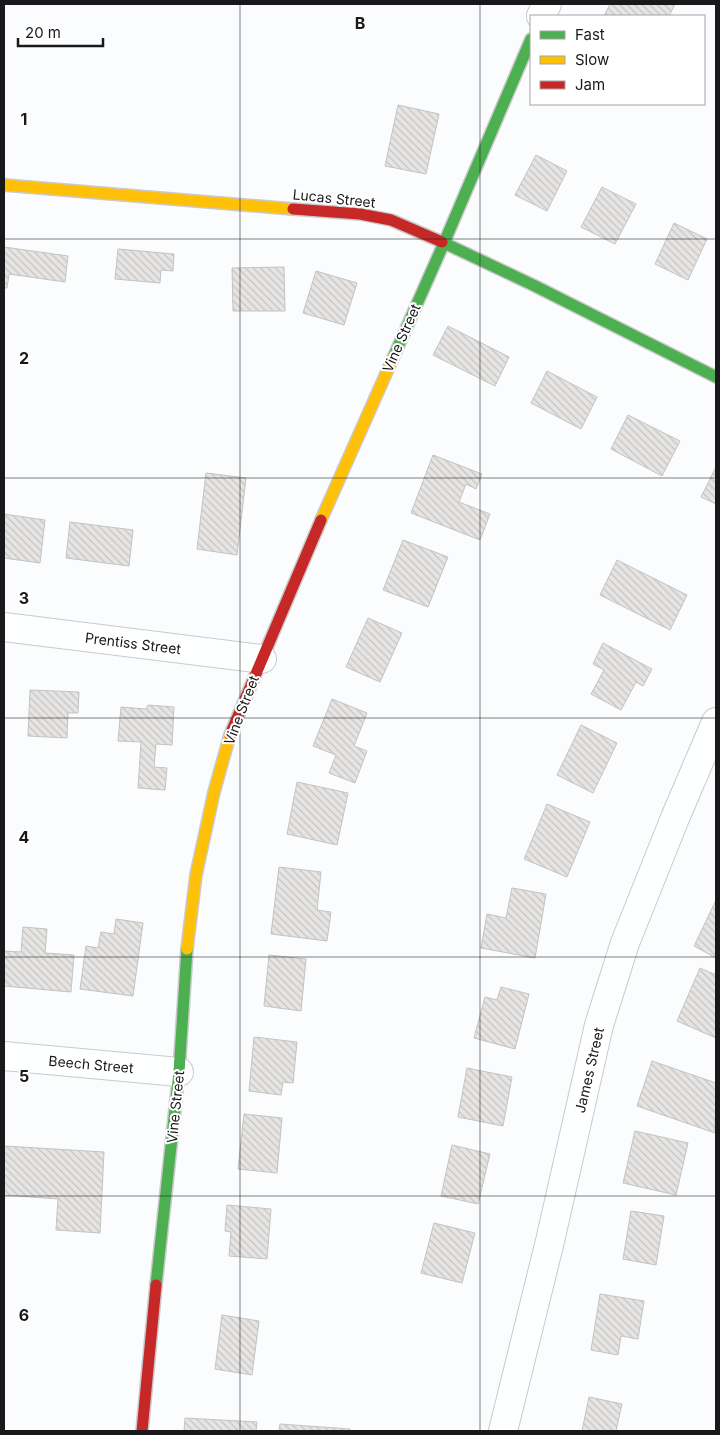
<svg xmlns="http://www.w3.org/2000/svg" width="720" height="1435" viewBox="0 0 720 1435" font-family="Inter,sans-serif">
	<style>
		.building { fill: url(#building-back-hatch); stroke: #c3c3c2 }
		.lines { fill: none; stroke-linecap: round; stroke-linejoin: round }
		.street-casing { stroke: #cacacc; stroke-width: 30 }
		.fast-casing { stroke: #cacacc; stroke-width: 14 }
		.slow-casing { stroke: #cacacc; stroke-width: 14 }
		.jam-casing { stroke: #cacacc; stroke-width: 14 }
		.street { stroke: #feffff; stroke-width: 28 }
		.fast { stroke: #4caf50; stroke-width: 11 }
		.slow { stroke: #ffc107; stroke-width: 11 }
		.jam { stroke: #c62828; stroke-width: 11 }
		.grid { fill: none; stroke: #19191c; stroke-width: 1; stroke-opacity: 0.55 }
		.labels { text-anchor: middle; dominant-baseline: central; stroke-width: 4; stroke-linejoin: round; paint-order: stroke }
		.street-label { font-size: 14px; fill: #19191c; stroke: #fff }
		.grid-label { font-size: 16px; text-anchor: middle; font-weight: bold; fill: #19191c; stroke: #fff; stroke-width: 4; stroke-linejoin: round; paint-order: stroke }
	</style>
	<defs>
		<pattern id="building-back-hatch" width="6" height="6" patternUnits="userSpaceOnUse" patternTransform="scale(1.25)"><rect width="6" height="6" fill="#e6e5e4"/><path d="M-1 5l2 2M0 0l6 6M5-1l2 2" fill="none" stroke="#c5c4c3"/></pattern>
	</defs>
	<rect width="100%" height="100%" fill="#fbfcfd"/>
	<path class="building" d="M610,4H675L669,16H604Z
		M398,105L439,114L426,174L385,166Z
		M536,155L567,171L547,211L515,195Z
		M602,187L636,204L615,244L581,227Z
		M674,223L707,239L688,280L655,264Z
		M4,247L68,256L65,282L9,274L7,288H4Z
		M118,249L174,254L173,271L161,270L160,283L115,279Z
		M284,267L285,311H233L232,268Z
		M316,271L357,283L344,325L303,313Z
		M448,326L509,357L495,386L433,355Z
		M547,371L597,397L581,429L531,403Z
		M628,415L680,441L662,476L611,449Z
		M433,455L482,474L476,489L466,484L459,502L490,514L480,540L411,513Z
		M716,467V504L701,497Z
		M206,473L246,478L237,555L197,549Z
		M4,514L45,520L40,563L4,558Z
		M70,522L133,530L129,566L66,558Z
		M403,540L448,557L428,607L383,590Z
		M617,560L687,595L670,630L600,595Z
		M368,618L402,633L380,682L346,667Z
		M603,643L652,669L643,686L636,682L621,710L591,694L604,670L593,664Z
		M30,690L79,692L78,713H68L67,738L28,736Z
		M332,699L367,713L354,746L367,751L355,783L329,773L336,755L313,746Z
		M148,705L174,707L172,745L156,744L154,767L167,768L165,790L138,788L141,742L118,741L121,707L146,709Z
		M581,725L617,743L593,793L557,775Z
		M297,782L348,793L337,845L287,834Z
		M547,804L590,822L567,877L524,859Z
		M279,867L321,872L317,910L331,912L327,941L271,934Z
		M512,888L546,894L535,958L481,948L487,914L506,918Z
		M716,900V958L694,946Z
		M116,919L143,923L133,996L80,989L86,946L98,948L101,932L114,934Z
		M23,927L47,929L45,953L74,955L71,992L4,986V951L21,952Z
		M269,955L306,959L301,1011L264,1006Z
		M700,968L716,975V1038L677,1021Z
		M501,987L529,994L515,1049L474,1038L485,997L497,1000Z
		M254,1037L297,1042L293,1083L283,1082L281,1095L249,1091Z
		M652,1061L716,1083L715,1133L637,1106Z
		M467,1068L512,1077L503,1126L458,1117Z
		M244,1114L282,1118L277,1173L238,1169Z
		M635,1131L688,1143L676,1195L623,1183Z
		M452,1145L490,1154L478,1204L441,1196Z
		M4,1146L104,1152L100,1233L56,1230L58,1199L4,1195Z
		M227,1205L271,1209L267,1259L229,1256L231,1232L225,1231Z
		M631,1211L664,1216L656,1265L623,1259Z
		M434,1223L475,1233L462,1283L421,1273Z
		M600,1294L644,1301L638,1339L621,1336L618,1355L591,1350Z
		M222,1315L259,1321L252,1375L215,1369Z
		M589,1397L622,1404L616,1431H582Z
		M185,1418L257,1422L256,1431H184Z
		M280,1424L350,1429V1431H279Z"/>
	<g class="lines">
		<defs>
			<path id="street" d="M541,16L547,4
				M4,627L262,659
				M4,1056L179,1072
				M503,1431L550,1241L599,1025L625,943L675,818L716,722"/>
			<path id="fast" d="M442,242L533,285L716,377
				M393,358L444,243L531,39
				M156,1285L179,1072L187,949"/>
			<path id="slow" d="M4,185L293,209
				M321,520L393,358
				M187,949L196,875L214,792L230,735"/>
			<path id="jam" d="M293,209L360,214L391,220L442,242
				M230,735L321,520
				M142,1431L156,1285"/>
		</defs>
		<use href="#street" class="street-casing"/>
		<use href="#fast" class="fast-casing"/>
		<use href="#slow" class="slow-casing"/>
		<use href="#jam" class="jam-casing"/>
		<use href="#street" class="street"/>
		<use href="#fast" class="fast"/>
		<use href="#slow" class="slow"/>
		<use href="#jam" class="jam"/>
	</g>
	<path class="grid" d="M240,4V1431M480,4V1431M4,239H716M4,478H716M4,718H716M4,957H716M4,1196H716"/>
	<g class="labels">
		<g class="street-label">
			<text transform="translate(334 198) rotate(6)">Lucas Street</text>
			<text transform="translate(401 338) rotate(-66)">Vine Street</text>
			<text transform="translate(133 643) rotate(7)">Prentiss Street</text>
			<text transform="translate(241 710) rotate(-69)">Vine Street</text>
			<text transform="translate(91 1064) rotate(5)">Beech Street</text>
			<text transform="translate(589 1070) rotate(-77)">James Street</text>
			<text transform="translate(175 1107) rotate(-84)">Vine Street</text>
		</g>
	</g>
	<g class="grid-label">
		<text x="360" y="29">B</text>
		<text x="24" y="125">1</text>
		<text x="24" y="364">2</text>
		<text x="24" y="604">3</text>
		<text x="24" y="843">4</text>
		<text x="24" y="1082">5</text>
		<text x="24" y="1321">6</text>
	</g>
	<rect width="720" height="1435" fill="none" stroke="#19191c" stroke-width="10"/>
	<rect x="530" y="15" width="175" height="90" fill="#ffffff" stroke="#a3a3a4"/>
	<rect x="540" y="31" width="25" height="8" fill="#4caf50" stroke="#a3a3a4"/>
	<text x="575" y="40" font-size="15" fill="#19191c">Fast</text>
	<rect x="540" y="56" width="25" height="8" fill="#ffc107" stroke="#a3a3a4"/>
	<text x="575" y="65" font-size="15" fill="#19191c">Slow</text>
	<rect x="540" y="81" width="25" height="8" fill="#c62828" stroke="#a3a3a4"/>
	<text x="575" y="90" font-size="15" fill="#19191c">Jam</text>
	<path d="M18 38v8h85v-8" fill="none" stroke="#19191c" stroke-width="2.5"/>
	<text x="25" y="38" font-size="15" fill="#19191c" stroke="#ffffff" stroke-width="4" paint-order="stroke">20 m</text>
</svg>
